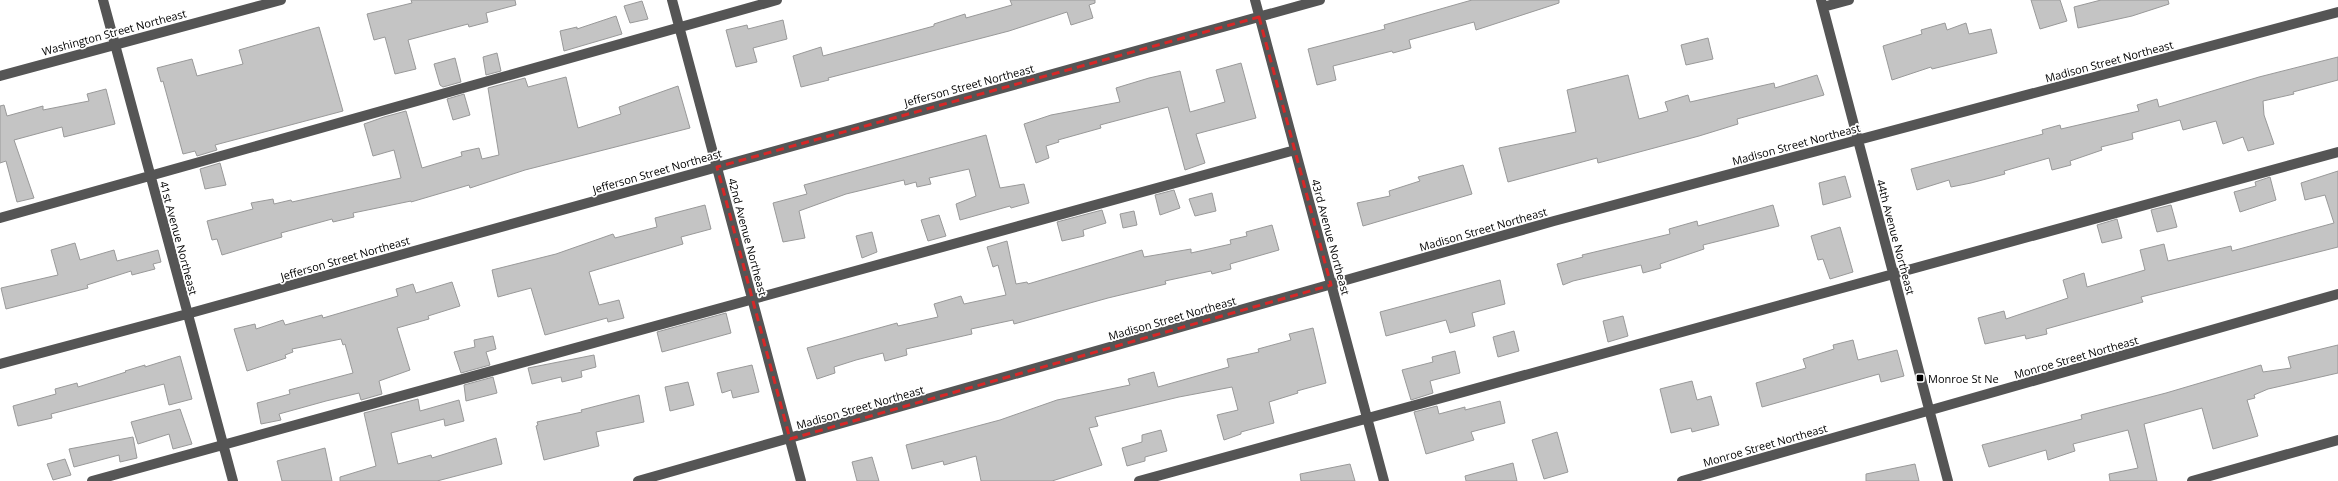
<svg xmlns="http://www.w3.org/2000/svg" width="2338" height="481" viewBox="0 0 2338 481" font-family="'Open Sans',sans-serif">
	<style>
		.building { fill: #c4c4c4; stroke: #999 }
		.lines { fill: none; stroke-linecap: round; stroke-linejoin: round }
		.minor { stroke: #555; stroke-width: 10 }
		.marked { fill: none; stroke: #d62828; stroke-width: 3; stroke-dasharray: 8 5; stroke-linejoin: round }
		.poi-dot { fill: #000; stroke: #fff; stroke-width: 1.5 }
		.labels { text-anchor: middle; dominant-baseline: central; stroke-width: 3.5; stroke-linejoin: round; paint-order: stroke }
		.street-label { font-size: 11px; fill: #000; stroke: #fff }
		.poi-label { font-size: 11px; fill: #000; stroke: #fff; text-anchor: start }
	</style>
	<rect width="100%" height="100%" fill="#fff"/>
	<path class="building" d="M411,0H515L516,5L486,13L488,22L469,27L468,24L408,40L416,69L395,74L385,37L374,40L367,14L412,3Z
		M1010,0H1095V3L1089,5L1093,18L1071,25L1067,12L1009,31L828,78L829,80L801,87L793,56L821,47L823,56L934,26V24L965,14L966,18L1012,5Z
		M1472,0H1559V3L1476,30L1474,22L1409,40L1411,48L1393,53L1392,51L1333,66L1336,80L1317,85L1308,49L1385,29L1384,25Z
		M2031,0H2060L2067,21L2040,29Z
		M2101,0H2168L2169,4L2132,16L2078,28L2074,7Z
		M642,1L648,19L630,23L624,6Z
		M616,16L622,34L564,51L560,31L577,27V29Z
		M783,20L787,39L753,48L757,62L736,67L726,30L747,25L748,29Z
		M1945,23L1947,30L1966,23L1969,34L1991,29L1997,53L1932,69L1931,67L1892,80L1883,46L1922,34L1921,30Z
		M319,27L343,111L215,145L217,150L197,156L195,151L183,154L163,81L161,82L157,68L192,59L197,76L243,64L239,50Z
		M1708,38L1713,59L1686,65L1681,45Z
		M497,53L501,71L486,75L483,57Z
		M2338,57V80L2293,92L2294,94L2263,101L2264,115L2274,144L2248,151L2243,137L2223,144L2216,121L2183,130L2180,120L2132,133L2133,139L2101,147L2102,150L2070,161L2071,165L2052,170L2049,158L2004,171L2005,174L1971,183L1951,187L1949,180L1917,190L1911,169L2043,134L2042,130L2060,125L2061,129L2139,111L2137,105L2157,99L2159,107L2259,77Z
		M455,58L461,82L443,87L440,85L434,64Z
		M1241,63L1256,118L1196,134L1205,163L1185,170L1168,107L1100,125L1101,128L1058,140L1059,142L1046,146L1049,158L1036,163L1024,124L1051,115L1120,102L1116,88L1149,78L1180,71L1190,112L1225,102L1216,70Z
		M1628,75L1639,119L1668,111L1665,102L1688,95L1690,102L1774,83L1775,88L1817,75L1824,95L1737,119L1738,124L1699,136L1598,163L1597,158L1508,182L1499,148L1576,132L1567,90Z
		M566,77L578,128L621,114L619,107L678,86L690,128L525,170L470,188L469,185L411,202V201L353,213L354,217L333,222L332,219L281,233L282,237L222,255L217,239L212,240L207,221L253,209L251,203L273,199L274,204L291,200L292,202L401,178L394,150L373,156L364,124L384,117L406,111L422,168L462,156L461,152L479,148L482,159L499,155L488,88L525,78L528,87Z
		M106,89L115,124L64,137L62,127L14,140L34,198L17,202L6,161L0,163V106L4,105L7,116L43,106V110L89,101L87,94Z
		M464,94L470,115L453,120L447,99Z
		M986,135L1000,188L1024,184L1029,203L1011,208L1010,206L960,220L956,204L976,196L969,169L929,178L931,184L917,187L916,182L905,185L904,180L846,194L799,211L805,238L783,242L773,203L807,194L804,185Z
		M220,163L226,185L205,189L200,169Z
		M1463,165L1472,194L1363,226L1357,203L1390,196L1389,191L1420,181L1418,177Z
		M2338,171V247L2141,297L2143,302L2046,329L2047,334L2026,339L2025,335L1985,344L1978,318L2004,311L2006,319L2068,298L2063,280L2084,273L2087,287L2145,270L2140,250L2164,244L2168,261L2231,246L2232,251L2334,223L2325,195L2305,200L2301,183Z
		M1845,176L1851,197L1823,205L1819,183Z
		M2270,177L2276,200L2240,212L2234,192L2256,186L2255,182Z
		M1174,190L1180,208L1160,215L1155,195Z
		M1212,193L1216,211L1195,216L1189,199Z
		M705,205L711,229L681,237L683,244L589,272L599,305L619,300L624,318L608,322L607,318L545,335L531,288L498,297L492,270L556,254L613,234L615,238L657,227L655,218Z
		M1773,205L1779,226L1703,245L1704,249L1660,264L1661,268L1643,273L1641,265L1573,281L1563,285L1557,264L1583,257L1582,255L1670,234L1669,229L1697,221L1698,226Z
		M2171,205L2177,227L2157,232L2151,210Z
		M1102,210L1106,223L1083,230L1084,236L1062,241L1057,222Z
		M1134,211L1137,225L1123,228L1120,214Z
		M939,215L946,236L928,241L921,220Z
		M2117,219L2122,238L2102,243L2097,225Z
		M1272,225L1279,250L1230,264L1231,269L1212,274L1211,271L1165,281L1166,284L1108,298L1014,324L1013,320L971,329L972,334L906,349L907,355L885,361L883,353L856,360L834,367L835,373L817,379L807,348L897,323L898,326L938,317L934,304L961,296L964,304L1006,295L998,265L993,267L987,247L1007,241L1016,284L1027,282L1028,284L1142,250L1144,257L1191,249V253L1231,244L1230,240L1247,236L1246,232Z
		M1840,227L1853,272L1830,279L1823,259L1818,260L1811,236Z
		M872,232L877,252L862,258L856,236Z
		M75,243L80,260L114,250L117,261L158,250L161,262L153,264L155,269L132,275L131,271L87,285L88,288L6,309L1,288L58,275L51,250Z
		M1500,280L1505,304L1472,313L1475,326L1450,333L1446,320L1386,336L1380,312Z
		M452,282L460,306L428,316L429,319L397,328L410,370L379,381L382,394L361,400L359,393L326,401L279,414L281,420L261,424L257,403L290,394L289,390L353,373L345,344L343,345L341,339L292,349L293,352L285,355L286,358L247,371L234,329L255,324L256,329L283,320L285,325L322,315L323,318L398,296L396,289L413,284L416,293Z
		M726,313L731,333L662,352L657,332Z
		M1623,316L1628,336L1608,342L1603,321Z
		M1313,328L1326,383L1297,391L1298,393L1269,402L1274,423L1241,432V434L1224,440L1217,415L1238,410L1232,387L1179,397L1095,417L1098,426L1089,428L1102,465L1052,481H981L976,456L944,465L943,461L912,469L906,445L1000,420L1057,400L1130,385L1128,379L1154,372L1158,387L1229,367L1227,359L1259,352L1258,349L1291,340L1289,334Z
		M1514,331L1519,351L1498,357L1493,337Z
		M493,336L496,349L486,352L490,365L461,373L454,352L475,347L474,340Z
		M1853,340L1858,360L1897,350L1904,376L1881,382L1879,374L1762,407L1756,383L1806,368L1803,359L1834,349L1833,345Z
		M2338,345V373L2268,389L2254,395L2255,398L2247,400L2258,436L2213,449L2202,408L2144,424L2157,481H2110L2109,474L2138,468L2128,430L2073,444L2075,451L2048,460L2046,450L1989,467L1982,445L2082,419L2081,415L2166,393L2261,365L2263,372L2291,368L2288,357Z
		M1455,351L1460,373L1430,381L1433,393L1411,400L1402,370L1433,362L1432,357Z
		M594,355L596,367L581,371L582,377L562,382L561,377L532,384L528,368Z
		M180,356L192,399L169,405L164,384L51,414L52,418L18,426L13,406L56,394L55,389L77,383L78,387L126,372L125,371L145,365V367Z
		M752,365L759,392L733,398L731,390L722,393L717,373Z
		M493,377L497,393L466,401L464,385Z
		M1692,381L1697,400L1711,396L1719,425L1692,432L1691,428L1671,433L1660,389Z
		M688,382L694,405L670,411L665,387Z
		M639,395L644,422L596,432L599,446L544,460L536,426L538,425L537,422L582,412L581,410Z
		M418,399L420,411L459,400L464,421L445,426L444,419L391,433L398,464L431,455L432,458L496,438L502,464L437,481H340V477L376,466L364,413Z
		M1500,401L1505,423L1471,432L1474,440L1426,454L1414,412L1437,406L1439,414L1465,407V410Z
		M180,409L192,444L173,449L169,434L138,444L131,422Z
		M1161,430L1167,451L1145,457V461L1127,466L1122,448L1142,442V435Z
		M1557,432L1568,472L1544,479L1532,440Z
		M133,437L137,458L120,462L119,455L74,467L69,449Z
		M325,448L332,481H282L277,461Z
		M872,457L879,481H857L852,462Z
		M65,459L71,475L53,480L47,464Z
		M1513,463L1517,481H1466L1465,476Z
		M1350,464L1355,481H1301L1300,474Z
		M1915,464L1919,481H1866V474Z"/>
	<g class="lines">
		<path class="minor" d="M103,0L233,481
			M672,0L801,481
			M1255,0L1384,481
			M1821,0L1948,481
			M1823,7L1849,0
			M0,76L281,0
			M0,218L777,0
			M0,364L187,314L1320,0
			M92,481L1295,150
			M638,481L1554,221L2338,12
			M1139,481L2338,152
			M1682,481L2338,294
			M2192,481L2338,440"/>
	</g>
	<path class="marked" d="M1259,17L1331,285L790,439L717,167Z"/>
	<rect class="poi-dot" x="1916" y="374" width="8" height="8" rx="2"/>
	<g class="labels">
		<g class="street-label">
			<text transform="translate(114 32) rotate(-15)">Washington Street Northeast</text>
			<text transform="translate(2109 61) rotate(-15)">Madison Street Northeast</text>
			<text transform="translate(969 85) rotate(-15)">Jefferson Street Northeast</text>
			<text transform="translate(1796 144) rotate(-15)">Madison Street Northeast</text>
			<text transform="translate(657 171) rotate(-16)">Jefferson Street Northeast</text>
			<text transform="translate(1483 229) rotate(-16)">Madison Street Northeast</text>
			<text transform="translate(748 237) rotate(75)">42nd Avenue Northeast</text>
			<text transform="translate(1331 237) rotate(75)">43rd Avenue Northeast</text>
			<text transform="translate(1896 237) rotate(75)">44th Avenue Northeast</text>
			<text transform="translate(179 238) rotate(75)">41st Avenue Northeast</text>
			<text transform="translate(345 258) rotate(-16)">Jefferson Street Northeast</text>
			<text transform="translate(1172 318) rotate(-16)">Madison Street Northeast</text>
			<text transform="translate(2076 357) rotate(-16)">Monroe Street Northeast</text>
			<text transform="translate(860 407) rotate(-16)">Madison Street Northeast</text>
			<text transform="translate(1765 445) rotate(-16)">Monroe Street Northeast</text>
		</g>
		<g class="poi-label">
			<text x="1928" y="378">Monroe St Ne</text>
		</g>
	</g>
</svg>
